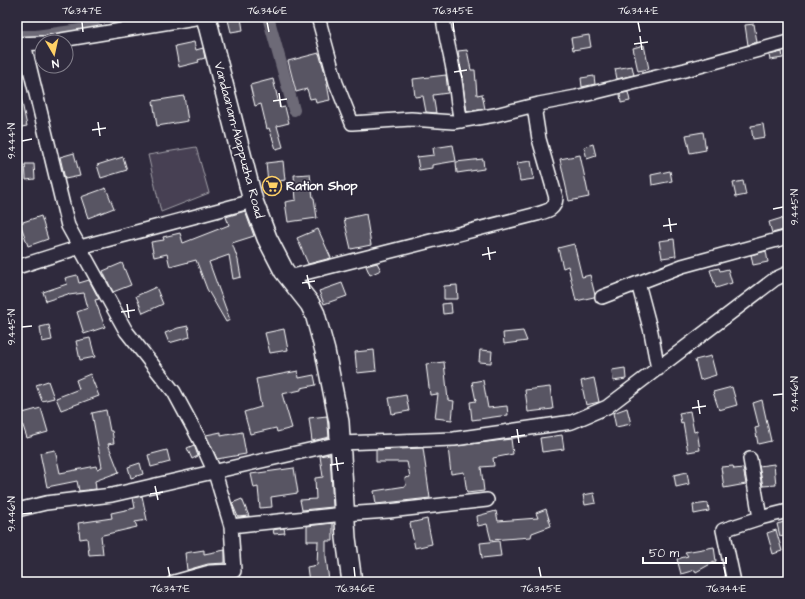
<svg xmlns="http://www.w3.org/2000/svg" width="805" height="599" viewBox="0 0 805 599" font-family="'Architects Daughter',sans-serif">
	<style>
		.green { fill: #464152; stroke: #a2a0a8 }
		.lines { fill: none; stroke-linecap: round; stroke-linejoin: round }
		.canal { stroke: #6d6a77; stroke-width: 12 }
		.building { fill: #595564; stroke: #fff }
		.street-casing { stroke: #fff; stroke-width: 16 }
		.secondary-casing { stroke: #fff; stroke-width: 22 }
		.street { stroke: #2f2a3d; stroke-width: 13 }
		.secondary { stroke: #2f2a3d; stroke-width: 19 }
		.ticks { fill: none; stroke: #fff; stroke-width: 1.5 }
		.labels { text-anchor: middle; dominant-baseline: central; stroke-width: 3.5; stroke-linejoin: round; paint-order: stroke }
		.street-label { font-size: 13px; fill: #fff; stroke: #2f2a3d }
		.poi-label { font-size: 13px; font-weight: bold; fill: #fff; stroke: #2f2a3d; text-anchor: start }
		.neatline { fill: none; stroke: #fff; stroke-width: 1.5 }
		.ticks-label { font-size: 10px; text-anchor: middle; fill: #fff }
	</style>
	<rect width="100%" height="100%" fill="#2f2a3d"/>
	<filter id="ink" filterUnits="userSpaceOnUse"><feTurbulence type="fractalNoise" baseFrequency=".025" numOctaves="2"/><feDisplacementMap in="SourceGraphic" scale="8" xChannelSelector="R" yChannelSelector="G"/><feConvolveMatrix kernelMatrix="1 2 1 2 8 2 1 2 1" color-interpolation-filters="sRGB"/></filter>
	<g filter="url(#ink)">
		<path class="green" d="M196,147L209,193L161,212L148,155Z"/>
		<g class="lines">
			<path class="canal" d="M268,17L294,110
				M115,26L153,17
				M17,36H36L95,28"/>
		</g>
		<path class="building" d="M241,18L243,30L231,32L228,20Z
			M754,24L757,42L748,45L745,25Z
			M589,35L591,47L573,50L571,38Z
			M194,42L196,50L203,48L205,58L198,60L199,62L179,67L175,46Z
			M644,45L649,69L638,71L633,48Z
			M467,50L471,70H475L477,95L482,94L485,109L467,112L458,51Z
			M782,52L783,58L770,60L769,55Z
			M319,53L328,83L327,84L330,100L316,103L315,98L310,99L307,89L296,92L288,61Z
			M632,66L634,75L617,79L615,69Z
			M446,75L448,93L433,95L436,113L426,112L423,96L415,97L413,79Z
			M594,76L595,84L582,87L581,78Z
			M273,79L280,108L285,107L289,123L277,126L283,147L276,149L269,128L267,129L261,104L255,106L250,85Z
			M628,92L630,101L621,103L620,94Z
			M184,96L188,121L157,126L153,101Z
			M17,98H21L27,126L17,128Z
			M763,124L765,137L753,139L751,126Z
			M703,132L706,150L690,153L686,135Z
			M593,144L596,156L587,159L584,147Z
			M453,145L456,161L432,165V168L419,170L417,157L434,155L433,148Z
			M74,153L80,176L65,179L60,157Z
			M580,155L589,197L569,201L560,159Z
			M123,157L127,170L101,178L97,165Z
			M483,159L484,169L457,173L456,162Z
			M283,161L285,180L268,183L266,163Z
			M531,161L534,179L520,181L517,163Z
			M25,164H34L35,179L26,180Z
			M670,171L672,181L652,185L651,175Z
			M310,174L313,198H314L317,218L288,222L285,202L296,200L294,175Z
			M743,181L746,195L736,197L733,183Z
			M106,188L114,208L88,218L81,197Z
			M245,211L254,236L232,243L238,260L241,277L233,279L229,255L209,262L230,320L226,322L207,289L196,260L170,267L167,254L154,257L151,242L164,240L163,237L180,233L183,243L229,225L226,217Z
			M366,214L371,245L351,249L344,219Z
			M41,216L48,239L28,246L20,223Z
			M782,218L784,230L772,233L769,222Z
			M318,229L331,258L308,264L297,238Z
			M674,239L676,256L662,258L659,241Z
			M574,244L582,277L590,275L595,295L594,297L576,301L568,266L563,268L558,248Z
			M766,251L768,262L753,265L751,255Z
			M122,263L131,285L113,292L105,276L103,271Z
			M377,263L381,270L370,275L366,266Z
			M719,268L720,271L728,269L732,283L716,288L710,270Z
			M77,275L79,283L89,280L99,299L95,300L105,327L84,334L77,312L88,308L84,293L69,295L68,294L46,301L43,292L67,284L65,278Z
			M342,283L347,296L324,304L319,291Z
			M457,285L458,299H444V286Z
			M156,287L163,304L143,313L136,296Z
			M451,303L452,313L443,314L442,304Z
			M49,325L52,340L42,342L40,327Z
			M188,326L190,337L169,343L165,333L178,328Z
			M284,329L288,350L270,353L265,333Z
			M523,331L527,341L504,344L503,333Z
			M90,338L95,357L80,360L76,341Z
			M374,350L376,371L357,373L355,352Z
			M480,350L492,351L491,363L479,362Z
			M711,356L716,375L700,380L695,360Z
			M444,362L448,400L454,401L452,420L435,418L438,394L430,395L426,364Z
			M625,368L626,379L613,381L612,370Z
			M298,371L299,378L314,375L316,385L301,388V390L282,394L292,428L277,432L276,428L250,434L244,412L261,407L256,379Z
			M90,374L99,396L61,410L56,398L79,389L76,380Z
			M594,378L599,402L586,405L581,381Z
			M483,380L488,408L507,406L508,415L472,420L470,402L476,401L472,382Z
			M48,381L54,398L42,401L36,385Z
			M550,387L553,409L528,412L525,390Z
			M732,387L737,405L719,410L713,392Z
			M406,395L409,411L392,414L389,398Z
			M762,400L771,441L758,444L755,428L759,427L753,403Z
			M41,408L48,432L27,438L19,414Z
			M627,408L631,424L616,427L613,413Z
			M106,410L110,431H112L114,443L108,444L119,472L95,481L96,489L79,491L77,481L47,487L40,453L55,450L60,473L96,466L97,469L102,467L92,413Z
			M690,411L694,432L697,431L700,450L688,452L683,422L681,423L679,413Z
			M327,416L329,437L312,441L309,418Z
			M221,432V436L242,432L246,454L217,459L206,435Z
			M562,435L564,449L542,452L540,438Z
			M511,439L513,454L493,458L494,466L481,467L484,491L467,493L464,472L451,474L448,447Z
			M194,445L198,456L192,459L187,448Z
			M423,448L430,498L376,504L374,491L406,486L405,478L410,477L407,462H376V450Z
			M167,450L170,462L151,467L148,455Z
			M330,454L333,507L302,510L300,500L316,499L315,478L323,477L320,456Z
			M140,463L143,474L131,478L128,467Z
			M774,464L776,485L763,486L759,466Z
			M733,466L734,469L743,468L746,484L724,488L721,467Z
			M294,468L298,493L271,497L272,507L260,508L258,487L254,488L251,474Z
			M687,472L689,484L676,487L674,475Z
			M594,493L596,503L585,505L583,495Z
			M142,496L147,520L135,522L137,527L103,535L101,536L103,554L89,555L87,538L80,539L78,523L112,518L111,513L135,508L133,498Z
			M242,499L249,516L238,517L232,503Z
			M708,503L709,511L694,514L693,505Z
			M546,509L551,526L532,533L531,537L491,540L487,524L478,526L477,516L496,511L498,521L538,518L536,513Z
			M427,519L432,544L415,548L410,523Z
			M788,521V534L780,536L777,524Z
			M333,523V541H326V557L329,581L309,582L307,567L317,565L318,541H307V526Z
			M284,528L285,533L274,534L273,530Z
			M776,530L782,551L773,554L767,533Z
			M499,541L501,556L482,558L480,543Z
			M714,547L716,561L696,572L695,570L681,574L677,559L688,556L685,552Z
			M204,550V554L225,550V563L208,564L187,570L185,553Z"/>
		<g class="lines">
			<defs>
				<path id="street" d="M318,17L336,83L352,123L411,119L453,122L495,115L539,104
					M443,17C445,37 451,55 454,75C457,90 457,106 461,121
					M49,42L201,17
					M17,44L42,43
					M24,44L68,226L126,331L174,392L202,444L215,473L231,526
					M17,267L80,247L253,201
					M289,277L537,214C547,211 555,210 556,198L539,139L535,113L539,104L576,97L685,70L788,42
					M638,283L651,332L658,369
					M602,297L682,266L788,237
					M750,459L760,518L788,511
					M17,510L46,503L112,495L340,443L454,439L572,422L607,407L775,279L788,273
					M174,582L210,572
					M207,582L210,572L234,571L231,526L344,514L389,511L487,500
					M734,582L723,530L760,518"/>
				<path id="secondary" d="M206,17L253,201L267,238L284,271L310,304L315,314L325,351L339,422L346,538L352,582"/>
			</defs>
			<use href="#street" class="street-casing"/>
			<use href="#secondary" class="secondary-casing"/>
			<use href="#street" class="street"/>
			<use href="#secondary" class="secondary"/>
		</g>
	</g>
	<path class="ticks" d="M82,22L83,32M267,22L269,32M453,22L454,32M638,22L640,32M640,36L642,50M634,44L648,42M459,64L462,78M454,72L467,70M279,93L281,107M273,101L287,99M98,122L100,136M92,130L106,128M22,141L32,139M773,209L783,207M669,218L671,232M663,226L677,224M488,247L490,260M482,255L496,252M307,275L310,289M302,283L315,281M127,304L129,318M121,312L135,310M22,327L32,326M773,395L783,394M698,400L700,414M692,408L706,406M517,429L519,443M511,437L525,435M336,457L338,471M330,465L344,463M155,486L158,500M150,494L163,492M22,514L32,513M168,567L170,577M354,567L355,577M539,567L541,577M724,567L726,577"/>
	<defs>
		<symbol id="supermarket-ring" viewBox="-11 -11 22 22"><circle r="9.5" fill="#2f2a3d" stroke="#ffd166" stroke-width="1.5"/><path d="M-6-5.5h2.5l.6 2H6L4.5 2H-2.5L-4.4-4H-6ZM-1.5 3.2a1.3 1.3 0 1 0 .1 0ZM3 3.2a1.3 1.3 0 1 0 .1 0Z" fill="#ffd166"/></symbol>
	</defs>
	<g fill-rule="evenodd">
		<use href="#supermarket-ring" x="261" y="175" width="22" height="22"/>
	</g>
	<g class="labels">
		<g class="street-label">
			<text transform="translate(239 140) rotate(75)">Vandaanam-Alappuzha Road</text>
		</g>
		<g class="poi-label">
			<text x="286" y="186">Ration Shop</text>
		</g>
	</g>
	<rect width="805" height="599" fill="none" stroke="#2f2a3d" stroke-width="44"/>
	<g transform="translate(54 54) rotate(171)"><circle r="19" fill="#2f2a3d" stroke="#827f8b"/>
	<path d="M0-3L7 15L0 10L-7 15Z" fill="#ffd166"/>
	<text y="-6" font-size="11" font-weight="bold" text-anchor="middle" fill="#ffffff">N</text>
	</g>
	<path d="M643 557v6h83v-6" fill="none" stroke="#ffffff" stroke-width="2"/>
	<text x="649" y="557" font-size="12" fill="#ffffff" stroke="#2f2a3d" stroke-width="3" paint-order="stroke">50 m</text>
	<rect x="22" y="22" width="761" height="555" class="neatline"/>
	<g class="ticks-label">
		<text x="82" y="14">76.347°E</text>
		<text x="267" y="14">76.346°E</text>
		<text x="453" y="14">76.345°E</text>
		<text x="638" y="14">76.344°E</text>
		<text transform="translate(11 141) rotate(-90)" y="4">9.444°N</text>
		<text transform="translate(794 207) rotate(-90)" y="4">9.445°N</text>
		<text transform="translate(11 327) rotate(-90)" y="4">9.445°N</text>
		<text transform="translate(794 394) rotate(-90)" y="4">9.446°N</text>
		<text transform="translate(11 514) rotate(-90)" y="4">9.446°N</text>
		<text x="170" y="592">76.347°E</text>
		<text x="355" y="592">76.346°E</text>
		<text x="541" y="592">76.345°E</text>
		<text x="726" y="592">76.344°E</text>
	</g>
</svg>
